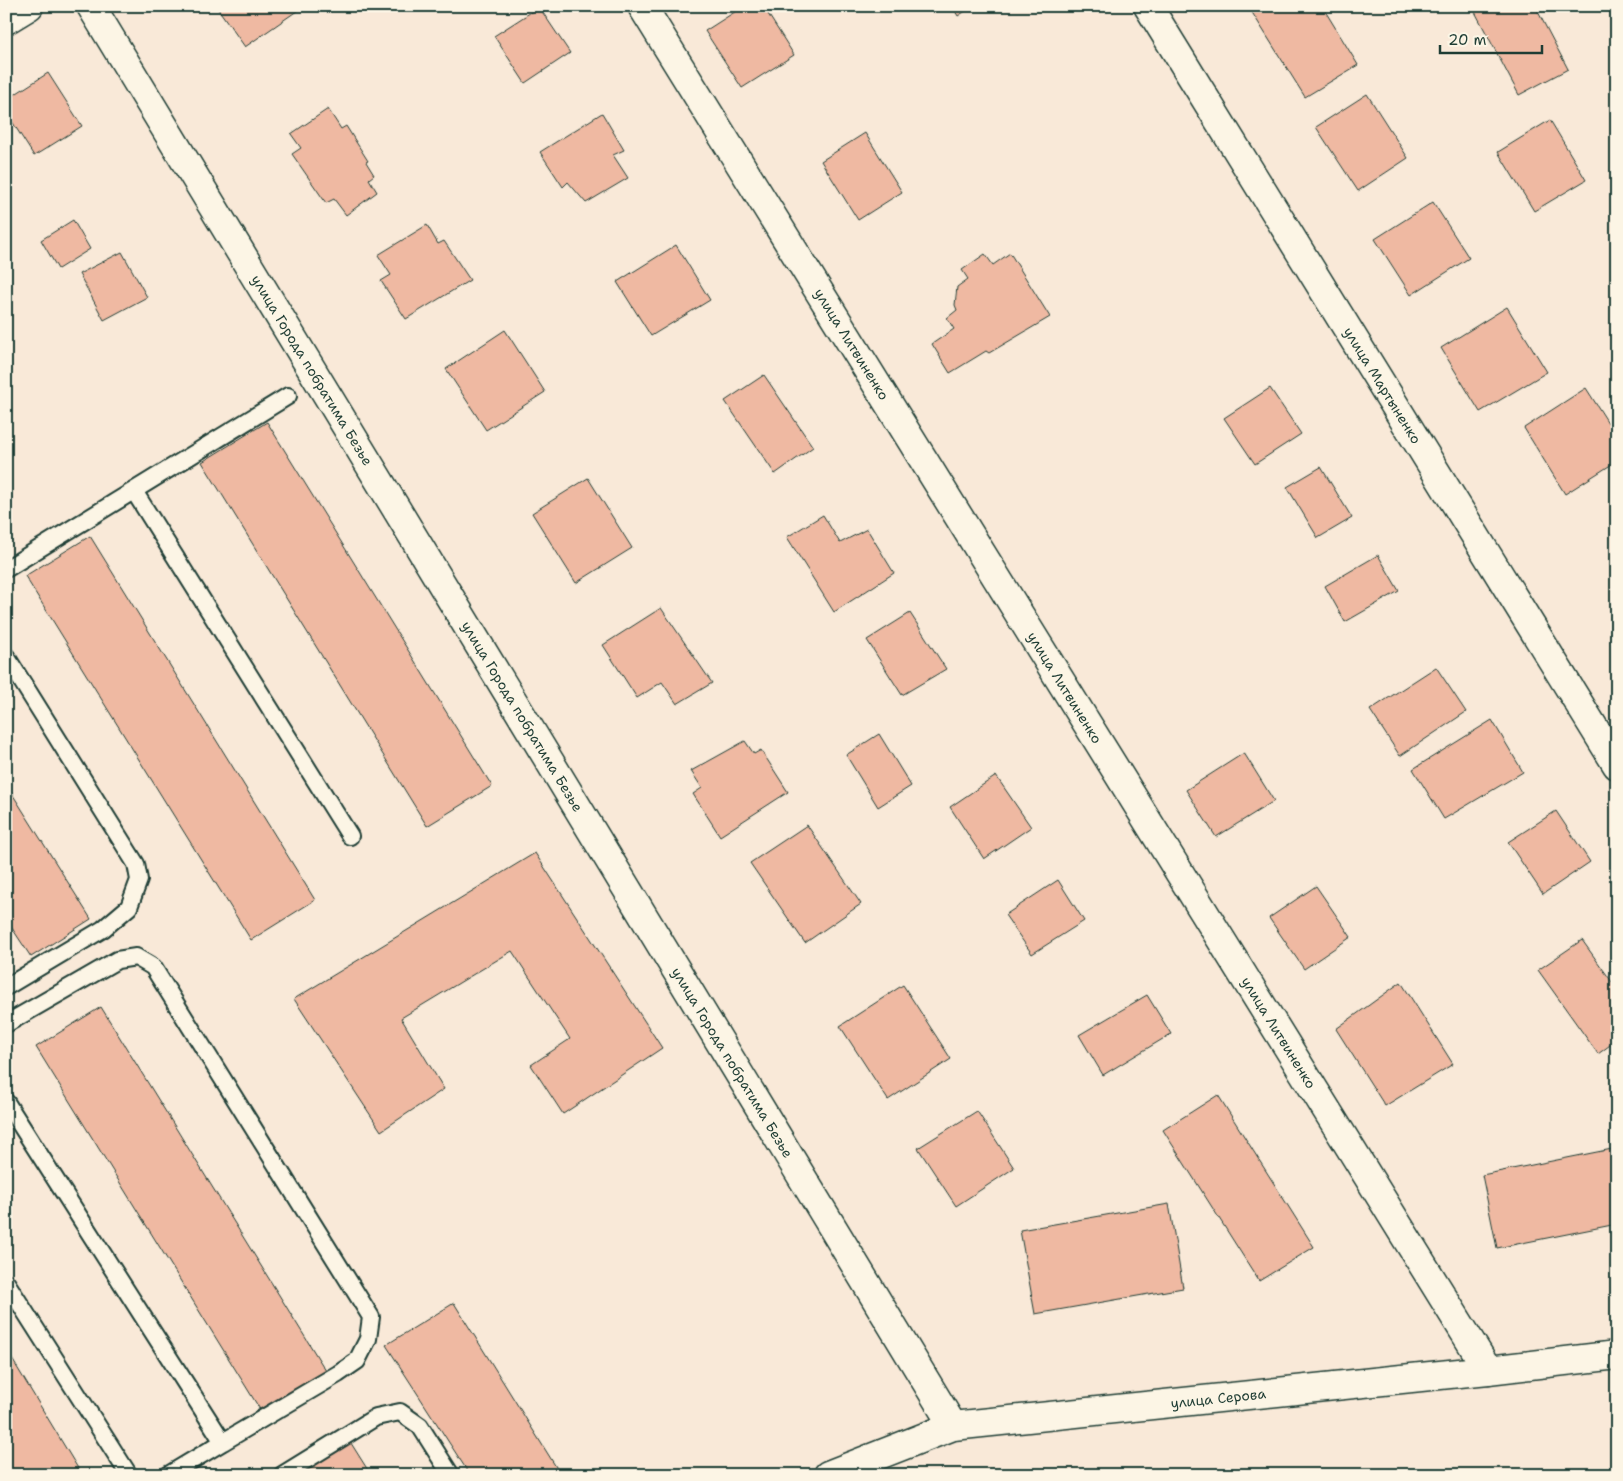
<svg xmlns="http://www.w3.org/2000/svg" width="1623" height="1481" viewBox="0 0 1623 1481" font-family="'Shantell Sans',sans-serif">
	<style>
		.building { fill: #efb9a2; stroke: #1f3d34 }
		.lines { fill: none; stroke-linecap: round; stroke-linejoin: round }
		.lane-casing { stroke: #1f3d34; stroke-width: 20 }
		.street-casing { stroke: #1f3d34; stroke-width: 31 }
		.lane { stroke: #fcf5e5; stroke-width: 16 }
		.street { stroke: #fcf5e5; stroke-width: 28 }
		.labels { text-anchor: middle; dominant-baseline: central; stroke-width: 4; stroke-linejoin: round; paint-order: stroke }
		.street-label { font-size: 14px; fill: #1f3d34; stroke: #fcf5e5 }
	</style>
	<rect width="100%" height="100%" fill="#f9e9d8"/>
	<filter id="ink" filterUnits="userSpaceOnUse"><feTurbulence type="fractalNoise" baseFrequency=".02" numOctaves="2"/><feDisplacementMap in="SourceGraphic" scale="10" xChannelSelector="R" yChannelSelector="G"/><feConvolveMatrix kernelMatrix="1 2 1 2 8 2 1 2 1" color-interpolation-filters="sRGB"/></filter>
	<g filter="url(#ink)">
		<path class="building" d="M216,6H304L245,47Z
			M744,6H763L794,55L742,88L705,31Z
			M952,6H973L958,16Z
			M1248,6H1322L1358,65L1305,97Z
			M1480,6H1535L1568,69L1519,95L1474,10Z
			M539,7L570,53L525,83L494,36Z
			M48,73L82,126L34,156L6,112V100Z
			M1367,94L1408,158L1358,191L1316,127Z
			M328,109L341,129L346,126L368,161L366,162L374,175L369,179L377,192L346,215L334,199L326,203L292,154L301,148L291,134Z
			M602,113L624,150L613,155L628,178L586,203L568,182L563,187L540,152Z
			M1550,120L1586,180L1534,211L1498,152Z
			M865,133L902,192L858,220L821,161Z
			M1433,202L1469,258L1411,295L1375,239Z
			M73,220L90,249L58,269L41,240Z
			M427,225L438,244L444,241L470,280L406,319L381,281L391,275L378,255Z
			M676,245L710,300L651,336L617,282Z
			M122,252L147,297L104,320L79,274Z
			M1010,253L1050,317L989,353L986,351L950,373L932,344L954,329L947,318L957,310L955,305L957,287L968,279L962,270L985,254L993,265Z
			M1507,307L1547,372L1480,412L1441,348Z
			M505,330L545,392L486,430L446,369Z
			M764,375L813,447L775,474L725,401Z
			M1270,388L1301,434L1255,464L1224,418Z
			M1586,388L1617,437V461L1565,494L1524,428Z
			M267,422L492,786L427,826L202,462Z
			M1321,467L1352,518L1318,538L1287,487Z
			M588,478L632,548L576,583L532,513Z
			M823,515L840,543L867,529L894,573L834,612L787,537Z
			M90,536L315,900L251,940L25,576Z
			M1378,555L1399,591L1345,622L1325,586Z
			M661,608L712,683L677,704L662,682L637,698L603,645Z
			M910,613L946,669L902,695L867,640Z
			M1436,667L1466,712L1400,756L1370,710Z
			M1492,720L1523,772L1444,819L1413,769Z
			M879,734L911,786L878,807L846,755Z
			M745,741L754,754L761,750L788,792L720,836L693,794L702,788L691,771Z
			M1244,753L1274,801L1216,837L1186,790Z
			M996,776L1031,827L984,859L950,807Z
			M6,784L91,919L31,957L6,919Z
			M1556,811L1590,862L1543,894L1508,842Z
			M807,825L861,904L805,943L750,863Z
			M535,853L662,1048L563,1114L531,1065L570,1039L512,951L401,1018L444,1089L381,1131L294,999Z
			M1058,880L1084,921L1032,954L1005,915Z
			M1316,886L1351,937L1304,969L1269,918Z
			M1582,940L1617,989V1040L1598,1054L1538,970Z
			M1401,982L1453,1064L1385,1106L1336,1029Z
			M903,985L951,1059L888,1100L840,1026Z
			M1147,995L1171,1034L1103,1075L1079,1035Z
			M101,1007L326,1371L261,1411L36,1047Z
			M1218,1095L1314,1247L1259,1281L1163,1130Z
			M977,1111L1014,1168L956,1206L918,1148Z
			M1617,1148V1224L1497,1248L1482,1175Z
			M1169,1204L1183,1288L1035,1314L1020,1230Z
			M454,1303L561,1475H470L386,1345Z
			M6,1349L82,1475H6Z
			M349,1440L371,1475H294Z"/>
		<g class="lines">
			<defs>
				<path id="lane" d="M134,491L350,836
					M6,569L288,396
					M6,656L136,864L139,880L129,907L103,929L6,987
					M6,1024L117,960L136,957L153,967L371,1317L368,1339L357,1361L338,1374L223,1442
					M6,1102L223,1442L168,1475
					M6,1282L129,1475
					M282,1475L376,1417L400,1412L420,1426L451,1475"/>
				<g id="street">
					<path id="s1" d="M91,6L953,1426"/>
					<path id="s2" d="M642,6L1488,1370"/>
					<path id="s3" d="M1148,6L1617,765"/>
					<path d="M6,20L29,6"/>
					<path id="s4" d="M828,1475L953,1426L1488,1370L1617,1355"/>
				</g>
			</defs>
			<use href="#lane" class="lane-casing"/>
			<use href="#street" class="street-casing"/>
			<use href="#lane" class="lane"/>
			<use href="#street" class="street"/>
		</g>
	</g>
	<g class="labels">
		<g class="street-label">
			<text stroke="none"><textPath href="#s2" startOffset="398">улица Литвиненко</textPath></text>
			<text stroke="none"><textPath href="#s1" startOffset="426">улица Города побратима Безье</textPath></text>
			<text stroke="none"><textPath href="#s3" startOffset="446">улица Мартыненко</textPath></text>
			<text stroke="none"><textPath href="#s2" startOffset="802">улица Литвиненко</textPath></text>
			<text stroke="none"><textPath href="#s1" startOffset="831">улица Города побратима Безье</textPath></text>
			<text stroke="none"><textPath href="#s2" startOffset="1208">улица Литвиненко</textPath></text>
			<text stroke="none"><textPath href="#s1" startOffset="1236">улица Города побратима Безье</textPath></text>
			<text stroke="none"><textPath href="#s4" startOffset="401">улица Серова</textPath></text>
		</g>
	</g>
	<rect width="1623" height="1481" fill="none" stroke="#fcf5e5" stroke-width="25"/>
	<rect x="12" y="12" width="1598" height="1456" fill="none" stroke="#1f3d34" stroke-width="2" filter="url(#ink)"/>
	<path d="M1440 45v8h102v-8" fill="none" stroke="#1f3d34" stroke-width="2.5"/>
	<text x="1448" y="45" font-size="15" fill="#1f3d34" stroke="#fcf5e5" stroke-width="4" paint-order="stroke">20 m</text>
</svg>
